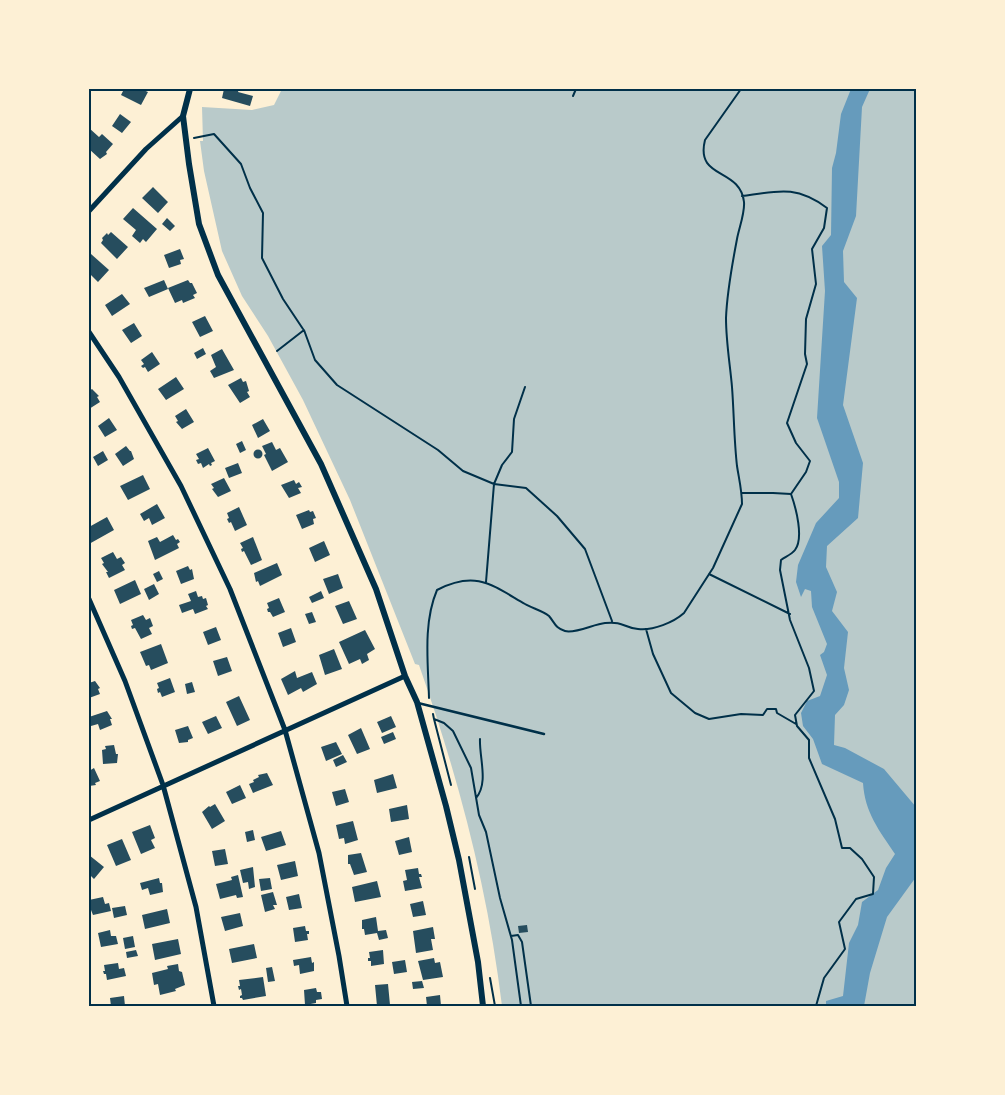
<svg xmlns="http://www.w3.org/2000/svg" width="1005" height="1095" viewBox="0 0 1005 1095" font-family="Signika,sans-serif">
	<style>
		.green { fill: #b9caca }
		.water { fill: #669bbc }
		.building { fill: #264d5e }
		.lines { fill: none; stroke-linecap: round; stroke-linejoin: round }
		.path { stroke: #003049; stroke-width: 2 }
		.service { stroke: #003049; stroke-width: 2.5 }
		.minor { stroke: #003049; stroke-width: 5 }
		.tertiary { stroke: #003049; stroke-width: 6 }
		.neatline { fill: none; stroke: #003049; stroke-width: 2 }
	</style>
	<rect width="100%" height="100%" fill="#fdf0d5"/>
	<path class="green" d="M282,89H916V1006H502C488,889 458,776 419,665L415,664L350,500L303,400L268,336L242,296L222,251L204,171L200,141H203L202,107L252,110L274,105Z"/>
	<path class="water" d="M851,89H870L862,107L856,216L843,251L844,282L857,298L843,405L863,463L858,518L827,546L826,567L837,592L832,611L848,632L844,668L849,690L844,705L835,715L834,745L845,748L884,769L916,807V877L887,917L870,973L864,1006H826V1001L843,996L849,943L858,925L862,902L878,890L886,868L895,854C879,830 865,813 863,783L822,764L813,739L803,726L801,713L807,701L820,696L827,675L820,655L824,652L827,644L812,607L811,591L805,589L801,597L796,582L798,565L816,523L839,498V482L817,418L825,291L822,246L831,235L832,168L836,153L841,114Z"/>
	<path class="building" d="M124,89H141L148,92L141,105L121,95Z
		M224,89H239L238,92L253,96L250,106L222,98Z
		M120,114L131,122L122,133L112,126Z
		M89,128L99,137L102,134L113,144L106,152L107,154L100,159L89,149Z
		M153,187L168,202L158,213L142,198Z
		M133,208L157,229L146,242L143,239L140,243L132,236L136,230L123,219Z
		M167,218L175,226L170,231L162,224Z
		M111,232L128,247L117,259L101,243L103,240L102,238L107,233L108,235Z
		M180,249L184,259L180,260L181,264L169,268L164,255Z
		M91,254L109,270L98,282L89,273V256Z
		M164,280L168,289L149,297L144,288Z
		M188,280L190,283H192L197,293L193,295L195,298L183,303L182,300L175,303L168,288Z
		M122,294L130,304L112,316L105,305Z
		M205,316L213,331L200,337L192,322Z
		M134,323L142,336L131,343L122,330Z
		M203,348L206,354L197,359L194,353Z
		M222,349L234,370L214,378L210,371L216,367L211,355Z
		M152,352L160,364L148,372L145,367L143,368L141,366L144,364L141,360Z
		M176,377L184,389L166,400L158,389Z
		M241,378L243,382L246,381L249,391L247,392L250,397L240,403L228,385Z
		M92,389L99,396L97,397L100,402L89,409V391Z
		M186,409L194,422L182,429L176,422L178,421L175,416Z
		M109,418L117,430L105,437L98,426Z
		M263,419L270,431L258,438L252,425Z
		M242,441L246,450L240,453L236,444Z
		M272,442L276,450L280,448L288,462L272,471L264,455L266,454L262,446Z
		M126,446L130,451H131L134,459L123,466L115,454Z
		M208,448L215,461L211,463L212,465L210,466L209,464L203,468L201,463L198,464L196,460L199,459L196,454Z
		M253.5 454a4.5 4.5 0 1 1 9 0a4.5 4.5 0 1 1-9 0Z
		M103,451L108,460L98,466L93,457Z
		M238,463L242,473L229,478L225,468Z
		M143,475L150,489L128,500L120,486Z
		M224,478L231,491L218,497L212,489L214,488L211,484Z
		M294,480L296,484L299,482L302,487L298,488L301,493L289,498L281,485Z
		M157,504L165,518L152,525L149,518L144,521L140,514Z
		M239,507L247,525L235,531L231,522L229,523L227,519L229,518L227,513Z
		M309,510L310,512L313,511L316,518L313,519L314,524L302,529L296,515Z
		M107,517L114,530L89,544V527Z
		M173,535L176,540L178,539L180,542L177,544L179,548L155,560L148,541L157,537L160,542Z
		M253,537L262,560L251,565L244,551L242,552L241,549L243,548L240,543Z
		M324,541L330,555L315,562L309,548Z
		M113,552L117,559L121,557L125,563L122,565L125,570L109,578L106,572H108L102,564L104,563L101,558Z
		M277,563L282,575L260,586L258,581L256,582L254,573Z
		M188,566L190,570L192,569L194,579L181,584L176,571Z
		M159,571L163,579L157,582L153,574Z
		M338,574L343,588L329,594L323,579Z
		M135,580L141,594L120,604L114,590Z
		M154,584L159,594L149,600L144,589Z
		M196,591L198,597L202,596L203,599L206,598L208,605L206,606L208,609L195,614L193,609L182,613L179,605L191,601L188,594Z
		M321,591L324,598L312,603L309,597Z
		M279,598L285,612L273,617L270,612H268L267,609L269,608L267,603Z
		M349,601L357,619L343,624L335,606Z
		M312,612L316,622L309,624L305,614Z
		M143,615L146,620L150,618L153,626L149,628L152,634L141,639L135,628L132,629L131,626L133,625L131,620Z
		M216,627L221,640L208,645L203,632Z
		M291,628L296,642L283,647L278,633Z
		M365,630L375,649L367,654L369,660L362,664L360,659L349,664L339,642Z
		M161,644L168,663L151,670L149,665L146,666L140,652Z
		M334,649L342,669L325,675L319,655Z
		M227,657L232,671L218,676L213,661Z
		M295,671L297,678L312,672L317,684L303,692L301,688L288,695L281,679Z
		M170,678L175,692L162,697L160,692L158,693L157,689L159,688L157,683Z
		M95,681L100,688L98,689L100,694L89,698V683Z
		M192,682L195,692L187,694L185,684Z
		M239,696L250,720L237,726L226,702Z
		M107,711L112,719H110L112,725L100,730L98,724L91,726L89,717Z
		M216,716L222,728L208,734L202,722Z
		M391,716L396,727L382,733L377,722Z
		M188,726L193,738L188,740V742L179,743L175,730Z
		M361,728L370,749L357,754L348,735Z
		M393,732L396,739L384,744L381,737Z
		M336,742L342,754L326,761L321,747Z
		M114,745L116,754H118L117,763L103,764L102,750L106,749L105,746Z
		M343,755L347,762L336,767L333,760Z
		M94,768L100,781L95,783L96,785L89,786V771Z
		M267,773L273,785L253,793L249,784L254,782L253,780L259,777L258,775Z
		M393,774L397,788L377,793L374,780Z
		M240,785L246,798L232,804L226,792Z
		M345,789L349,802L336,806L332,792Z
		M215,804L225,821L212,829L202,812L209,806L210,807Z
		M407,805L409,819L391,822L389,809Z
		M353,821L358,840L345,844L344,838L339,839L336,825Z
		M150,825L155,838L151,840L155,848L141,854L132,832Z
		M253,830L255,840L247,842L245,832Z
		M281,831L286,845L266,851L261,837Z
		M409,837L412,852L399,855L395,841Z
		M122,839L131,860L116,866L107,845Z
		M225,849L228,864L215,866L212,851Z
		M361,853L367,872L354,875L350,864H348V855Z
		M89,855L104,867L94,879L89,874Z
		M295,861L298,876L281,880L277,865Z
		M253,867L255,887L249,889L248,882L243,883L240,870Z
		M418,868L419,874H421L422,877H419L422,888L405,891L403,881L407,880L405,870Z
		M238,875L243,897L237,898L236,895L220,899L216,884L232,880L231,877Z
		M159,878L160,883H162L163,892L150,895L148,888L142,890L140,883Z
		M270,878L272,889L261,891L259,879Z
		M377,881L381,897L355,902L352,887Z
		M273,892L277,905H273L275,909L265,912L261,895Z
		M299,894L302,908L289,910L286,897Z
		M103,897L105,904L109,903L111,911L93,915L91,910L89,911V908L90,906L89,900Z
		M423,901L426,915L413,917L410,904Z
		M125,906L127,915L114,918L112,908Z
		M167,909L170,923L145,929L142,915Z
		M240,913L243,926L225,931L221,917Z
		M376,917L378,931L386,930L388,938L379,940L377,933L365,935L364,929H362V920Z
		M527,925L528,932L519,933L518,926Z
		M305,926L306,931H309V934H307L308,940L295,942L293,928Z
		M433,927L435,939H431L433,950L416,953L413,931Z
		M110,930L111,936H116L118,944L101,947L98,933Z
		M133,936L135,947L125,949L123,938Z
		M178,939L181,954L155,960L152,944Z
		M254,944L257,958L232,963L229,949Z
		M136,950L138,956L127,958L126,952Z
		M383,950L384,964L371,966V961H368V958H370L369,952Z
		M311,957L312,963L314,962V971L300,974L299,965L294,966L293,960Z
		M434,958L435,963L440,962L443,977L423,980L418,961Z
		M405,960L407,972L394,974L392,962Z
		M118,963L119,969L124,968L126,976L107,980L106,974H104L103,971H105L104,965Z
		M178,964L179,971L182,972L185,985L175,989L176,991L160,995L158,984L154,985L152,973L168,969L167,966Z
		M272,967L275,981L268,982L266,968Z
		M263,977L266,996L243,1000L242,998H240V996L242,995L241,989L239,990L238,986H240L239,980Z
		M422,981L424,988L413,989L412,982Z
		M388,984L390,1005L377,1006L375,985Z
		M316,988L317,992H321L322,999L316,1000V1003L305,1005L304,990Z
		M440,995L441,1006H427L426,997Z
		M124,996L125,1006H111L110,998Z"/>
	<g class="lines">
		<path class="path" d="M573,96L576,89
			M194,138L214,134L241,164L250,188L263,213L262,258L283,299L303,329
			M742,196C778,191 796,185 827,208L824,228L812,249L816,284L806,319L805,354L807,364L787,423L796,443L810,461L806,472L791,494C796,508 804,538 795,550C792,554 785,557 781,560L780,570L790,620L809,668L814,691L795,715L797,726L809,740V758L835,819L842,848H850L862,859L874,877L873,894L856,899L839,922L845,949L824,978L816,1006
			M277,351L304,330L315,360L337,385L438,450L463,471L494,484L486,582
			M525,387L514,419L512,452L502,465L494,484L526,488L557,516L585,549L612,621
			M742,493H773L791,494
			M709,574L790,614
			M646,629L653,654L671,693L695,713L709,719L741,714L763,715L767,709H776L777,713L796,724
			M429,698C428,662 423,623 437,590C476,570 492,585 525,604C532,608 543,611 549,616C555,623 555,628 565,631C575,634 594,624 605,623C624,621 624,628 638,629C653,631 674,622 684,613L713,568L742,504C742,491 739,479 737,466C734,440 734,413 732,387C730,364 726,342 726,318C727,292 732,265 737,239C739,228 745,213 744,202C740,167 695,180 705,140L741,89
			M433,714L434,719L444,723L453,731L471,768L479,815L486,832L500,898L512,940L521,1006
			M434,719L451,785
			M476,798C489,783 479,757 480,739
			M469,857L475,889
			M511,936L518,935L522,942L531,1006
			M490,978L495,1006"/>
		<path class="service" d="M418,703L544,734"/>
		<path class="minor" d="M89,211L146,149L183,116
			M89,332L119,377L181,486L230,589L285,730L319,853L339,956L347,1006
			M89,599L125,681L163,785L196,907L214,1006
			M89,820L405,676"/>
		<path class="tertiary" d="M190,89L183,116L189,164L199,224L218,275L321,464L376,589L405,676L417,702L446,806L459,860L478,962L483,1006"/>
	</g>
	<rect width="1005" height="1095" fill="none" stroke="#fdf0d5" stroke-width="180"/>
	<rect x="90" y="90" width="825" height="915" class="neatline"/>
</svg>
